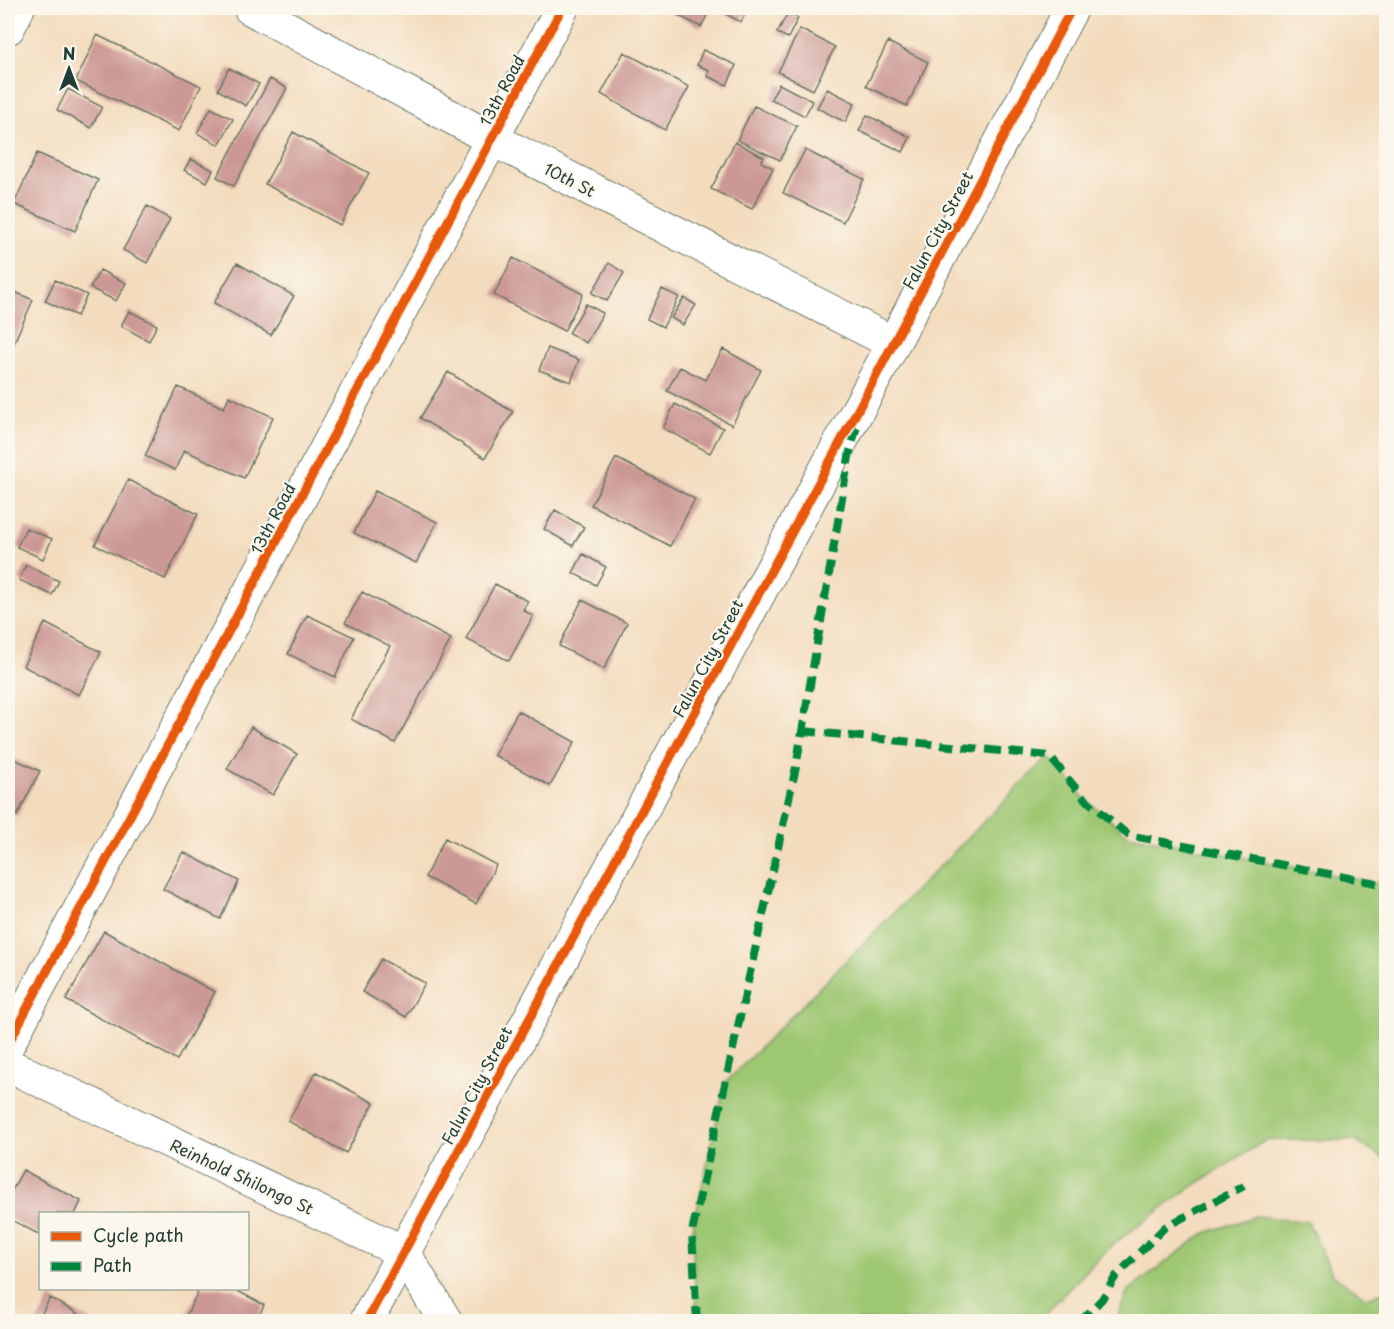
<svg xmlns="http://www.w3.org/2000/svg" width="1394" height="1329" viewBox="0 0 1394 1329" font-family="'Playpen Sans',sans-serif">
	<style>
		.green { fill: #9ec772; stroke: #5e8253; stroke-width: 1.5 }
		.building { fill: #cc9895 }
		.lines { fill: none; stroke-linecap: round; stroke-linejoin: round }
		.street-casing { stroke: #697564; stroke-width: 35 }
		.street { stroke: #fff; stroke-width: 33 }
		.quiet { stroke: #00873e; stroke-width: 8; stroke-dasharray: 15 8; stroke-linecap: butt }
		.cycleway-casing { stroke: #fbf7ec; stroke-width: 13 }
		.cycleway { stroke: #e8590c; stroke-width: 9 }
		.labels { text-anchor: middle; dominant-baseline: central; stroke-width: 4.5; stroke-linejoin: round; paint-order: stroke }
		.street-label { font-size: 16px; fill: #1f3d34; stroke: #fbf7ec }
	</style>
	<rect width="100%" height="100%" fill="#fbf7ec"/>
	<filter id="ink" filterUnits="userSpaceOnUse"><feTurbulence type="fractalNoise" baseFrequency=".0167" numOctaves="2"/><feDisplacementMap in="SourceGraphic" scale="12" xChannelSelector="R" yChannelSelector="G"/><feConvolveMatrix kernelMatrix="1 2 1 2 8 2 1 2 1" color-interpolation-filters="sRGB"/></filter>
	<filter id="wash" filterUnits="userSpaceOnUse"><feTurbulence type="fractalNoise" baseFrequency=".008" numOctaves="4" result="noise"/><feDisplacementMap in="SourceGraphic" scale="24" xChannelSelector="R" yChannelSelector="G"/><feGaussianBlur stdDeviation="1.35" result="paint"/><feColorMatrix in="noise" values="0 0 0 0 0 0 0 0 0 0 0 0 0 0 0 0 0 1.4 0 .05"/><feComposite in="paint" operator="in"/></filter>
	<g filter="url(#wash)">
		<rect width="100%" height="100%" fill="#f3dcbd"/>
		<path class="green" d="M1049,756L1084,798L1128,835L1386,885V1160L1354,1140H1266L1193,1186L1112,1245L1057,1301L1041,1321H697L692,1232L725,1083Z
			M1256,1216L1308,1222L1332,1274L1367,1298L1386,1291V1321H1116L1127,1292L1203,1234Z"/>
		<g id="blocks">
			<path class="building" d="M462,8H481L477,15Z
				M663,8H711L701,27Z
				M714,8H748L741,22Z
				M788,13L798,18L788,38L777,33Z
				M800,29L835,47L813,90L778,72Z
				M97,35L201,86L179,131L76,81Z
				M888,42L928,62L907,106L866,86Z
				M703,50L736,65L727,85L707,76L709,70L697,65Z
				M624,52L689,87L665,130L601,94Z
				M229,68L259,84L246,106L218,90Z
				M270,79L287,88L234,186L217,177Z
				M779,84L812,101L805,116L771,99Z
				M68,89L102,107L91,128L57,110Z
				M827,89L855,103L845,122L817,108Z
				M754,106L797,126L780,160L737,140Z
				M211,108L233,119L219,145L197,133Z
				M867,115L910,137L903,152L859,131Z
				M293,132L369,173L340,225L265,184Z
				M735,142L764,157L761,162L773,168L752,209L711,189Z
				M805,150L864,179L843,222L783,193Z
				M37,153L98,180L75,231L14,204Z
				M191,159L213,170L207,182L184,170Z
				M147,206L170,219L147,263L123,250Z
				M513,258L583,294L564,331L494,295Z
				M237,263L294,296L271,335L214,303Z
				M609,263L624,273L607,301L592,293Z
				M100,270L126,283L116,301L90,288Z
				M55,280L87,295L77,316L45,301Z
				M8,289L33,300L13,345L8,343Z
				M662,289L679,297L663,327L647,319Z
				M684,298L696,305L683,325L671,318Z
				M586,304L603,313L586,343L569,333Z
				M129,311L157,325L149,341L121,326Z
				M548,348L579,360L571,382L539,370Z
				M723,349L761,370L732,425L667,391L680,367L706,380Z
				M448,372L513,412L485,458L420,418Z
				M178,387L224,408L229,396L273,417L244,478L184,450L175,470L145,456Z
				M675,404L723,428L710,453L663,428Z
				M616,458L695,499L670,546L591,505Z
				M128,480L198,514L165,579L95,545Z
				M375,491L437,522L416,563L354,533Z
				M555,510L584,527L573,546L544,529Z
				M26,528L52,539L43,559L17,547Z
				M583,554L606,567L596,585L573,573Z
				M26,565L59,581L52,595L19,580Z
				M495,584L528,601L523,610L533,616L509,661L466,639Z
				M362,592L451,639L395,743L351,719L390,646L345,623Z
				M582,600L627,623L604,669L559,646Z
				M307,615L354,637L335,677L288,654Z
				M45,623L101,652L79,695L23,666Z
				M518,711L575,742L550,786L494,755Z
				M251,727L297,754L273,795L227,769Z
				M8,756L40,771L17,816L8,811Z
				M445,838L496,865L476,904L425,877Z
				M183,852L239,881L220,919L163,889Z
				M104,931L215,992L177,1060L66,1000Z
				M381,959L425,983L406,1017L362,992Z
				M316,1072L374,1103L346,1153L288,1121Z
				M23,1170L81,1201L75,1214H40V1235L8,1218V1198Z
				M200,1288H232L264,1305L256,1322H183Z
				M50,1298L93,1322H37Z"/>
		</g>
	</g>
	<g filter="url(#ink)">
		<use href="#blocks" fill-opacity="0" stroke="#697564" stroke-width="1.5"/>
		<g class="lines">
			<defs>
				<path id="street" d="M250,8L492,139L893,343
					M8,28L18,8
					M8,1044L562,8
					M8,1065L403,1252L446,1322
					M366,1322L868,391L1072,8"/>
			</defs>
			<use href="#street" class="street-casing"/>
			<use href="#street" class="street"/>
			<path class="quiet" d="M803,731L1049,756L1084,798L1128,835L1386,885
				M697,1322L692,1232L796,767L850,451L858,423
				M1080,1322L1102,1299L1116,1276L1165,1227L1244,1186"/>
			<defs>
				<path id="cycleway" d="M8,1044L562,8
					M366,1322L868,391L1072,8"/>
			</defs>
			<use href="#cycleway" class="cycleway-casing"/>
			<use href="#cycleway" class="cycleway"/>
		</g>
	</g>
	<g class="labels">
		<g class="street-label">
			<text transform="translate(501 90) rotate(-62)">13th Road</text>
			<text transform="translate(570 179) rotate(27)">10th St</text>
			<text transform="translate(937 230) rotate(-62)">Falun City Street</text>
			<text transform="translate(272 518) rotate(-62)">13th Road</text>
			<text transform="translate(707 658) rotate(-62)">Falun City Street</text>
			<text transform="translate(476 1085) rotate(-62)">Falun City Street</text>
			<text transform="translate(242 1176) rotate(25)">Reinhold Shilongo St</text>
		</g>
	</g>
	<rect width="1394" height="1329" fill="none" stroke="#fbf7ec" stroke-width="30"/>
	<rect x="39" y="1212" width="210" height="78" fill="#fbf7ec" stroke="#a3ada2" stroke-width="1.5"/>
	<rect x="51" y="1232" width="30" height="9" fill="#e8590c" stroke="#a3ada2" stroke-width="1.5"/>
	<text x="93" y="1242" font-size="18" fill="#1f3d34">Cycle path</text>
	<rect x="51" y="1262" width="30" height="9" fill="#00873e" stroke="#a3ada2" stroke-width="1.5"/>
	<text x="93" y="1272" font-size="18" fill="#1f3d34">Path</text>
	<g transform="translate(69 69)" stroke="#fbf7ec" stroke-width="4.5" paint-order="stroke">
	<path d="M0-4.5L10 22L0 15L-10 22Z" fill="#1f3d34"/>
	<text y="-9" font-size="16" font-weight="bold" text-anchor="middle" fill="#1f3d34">N</text>
	</g>
</svg>
